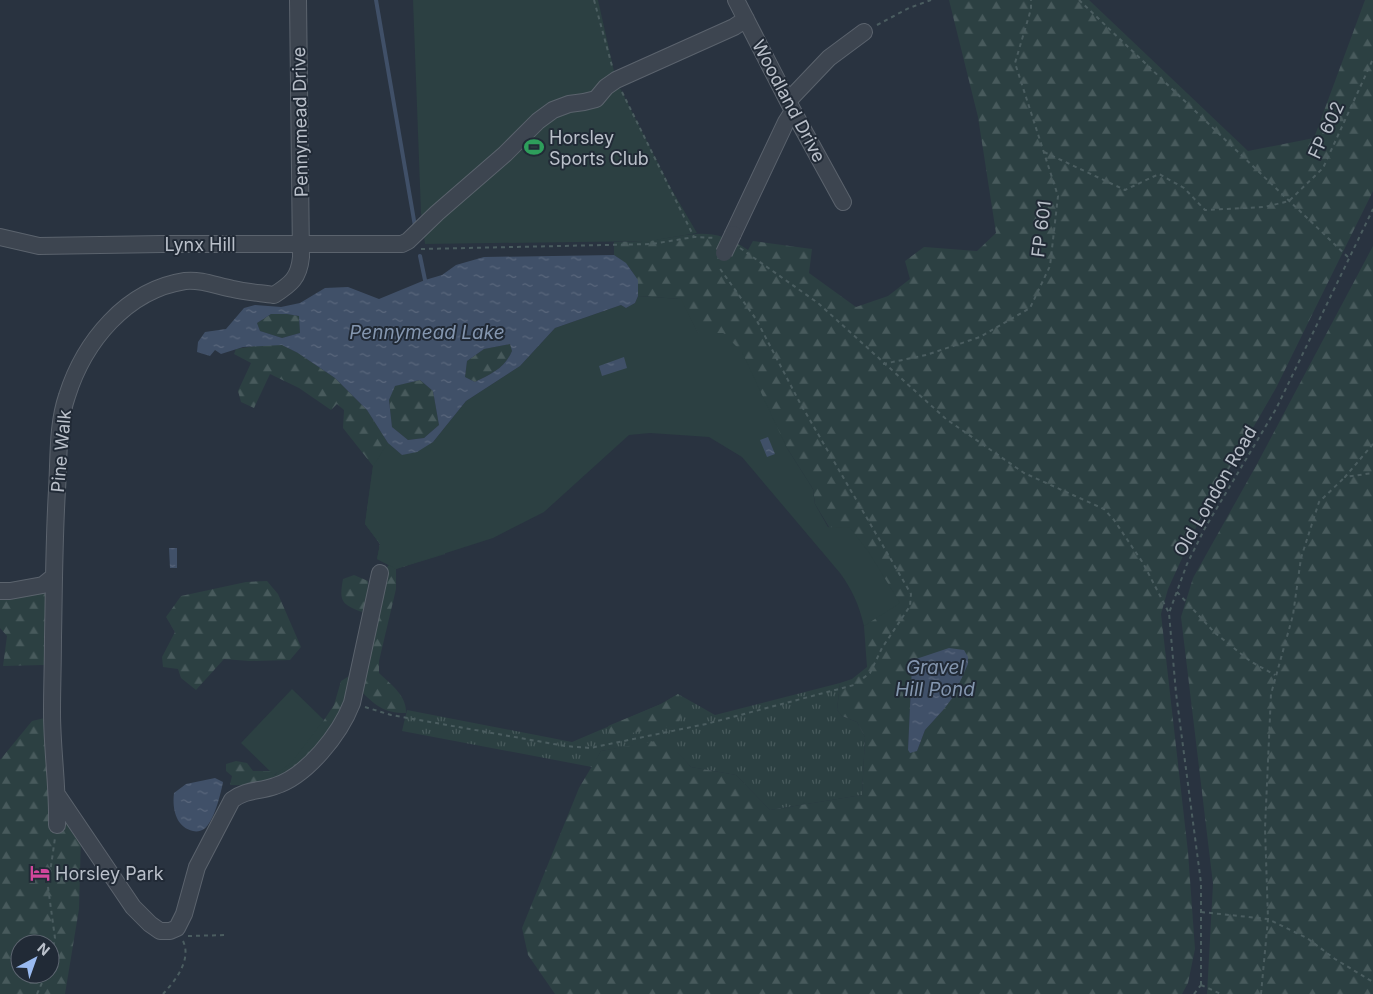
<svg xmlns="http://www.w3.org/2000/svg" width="1373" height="994" viewBox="0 0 1373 994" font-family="Inter,sans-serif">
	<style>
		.grass { fill: url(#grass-tufts) }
		.forest { fill: url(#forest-firs); fill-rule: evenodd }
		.green { fill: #2c4042 }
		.water { fill: url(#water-ripples); fill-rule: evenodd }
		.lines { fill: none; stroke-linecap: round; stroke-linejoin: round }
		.stream { stroke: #405068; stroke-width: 4 }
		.minor-casing { stroke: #5b636d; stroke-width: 18 }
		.path { stroke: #4b5d60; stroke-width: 2; stroke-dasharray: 4 4; stroke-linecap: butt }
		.minor { stroke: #3d4550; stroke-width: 16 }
		.minor-bridge-casing { stroke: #5b636d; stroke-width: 18; stroke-linecap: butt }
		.minor-bridge { stroke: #3d4550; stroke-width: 16 }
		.labels { text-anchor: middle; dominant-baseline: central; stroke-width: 4; stroke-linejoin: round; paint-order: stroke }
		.street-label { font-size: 18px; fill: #bac0ca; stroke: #212a36 }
		.poi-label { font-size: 18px; fill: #bac0ca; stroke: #212a36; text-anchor: start }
		.water-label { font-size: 19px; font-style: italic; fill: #8496af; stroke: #212a36 }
	</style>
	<defs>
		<pattern id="grass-tufts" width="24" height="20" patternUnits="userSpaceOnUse" patternTransform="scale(1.25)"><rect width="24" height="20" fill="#2c4042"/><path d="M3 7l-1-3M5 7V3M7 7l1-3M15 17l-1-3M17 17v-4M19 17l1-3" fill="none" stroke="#485a5c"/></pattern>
		<pattern id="forest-firs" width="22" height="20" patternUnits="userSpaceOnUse" patternTransform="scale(1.25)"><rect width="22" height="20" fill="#2c4042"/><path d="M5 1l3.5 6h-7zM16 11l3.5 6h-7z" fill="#485a5c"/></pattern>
		<pattern id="water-ripples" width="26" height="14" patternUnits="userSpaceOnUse" patternTransform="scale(1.25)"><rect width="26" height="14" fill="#405068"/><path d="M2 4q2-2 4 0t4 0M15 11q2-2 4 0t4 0" fill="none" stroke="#5a677c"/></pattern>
	</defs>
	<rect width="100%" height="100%" fill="#293340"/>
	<path class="grass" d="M840,683L837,710L842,716L857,722L865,737L862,795L770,810L736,775L691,767L666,740L601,751L592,767L402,731L407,710L572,742L661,704L678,694L715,715Z"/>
	<path class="forest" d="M949,0H1089L1248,151L1314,138L1365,0H1373V191L1276,388L1199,521L1168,589L1161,614L1188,852L1195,949L1188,983L1182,994H555L528,955L522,928L579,788L601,751L666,739L691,767L736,775L770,810L862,795L865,737L857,722L842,716L837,710L840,683L852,679L867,667L864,626L872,620L829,527L815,504L813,489L787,448L723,333H698L680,299L638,296C638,275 632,267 614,255V242C626,241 640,242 652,240C692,235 712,225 748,250L753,241L812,249L809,273L856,307L888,296L910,279L905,261L924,247L977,251L996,233L978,117ZM912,664L944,709L925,730L917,751L908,750Z
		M1373,246V994H1207L1213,884L1181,617L1193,578L1257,464Z
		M271,314H287L299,316L300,333L282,338L260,331L257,323Z
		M510,344L512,351C505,368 491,374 475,382L465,377L467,361L484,349Z
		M261,345H282L298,353L335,378L367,410L388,443L401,455L445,554L396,569V589L379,661V673C390,684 407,695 406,713C383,713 375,705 359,689L344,712L296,772L260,786L230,785L232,776L226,771V764L236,761L247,763L253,771H271L275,775L324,720L334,705L341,681L356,672L376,578L389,565L377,559L380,544L365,524L373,466L343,428L344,410L337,404L331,410L299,388L270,374L254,408L241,402L238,391L251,363L234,354L236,349Z
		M420,380L433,391L439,425L424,438L408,440L392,427L389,400L394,386Z
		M354,575L368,581L367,599L362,612C341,604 339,601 343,579Z
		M267,581L278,594L301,647L290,660L249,661L224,659L196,690L181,678L178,669L163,667L162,657L175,632L166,617L181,596L246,582Z
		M42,591L50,598L44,665L3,666L7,636L0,628V593Z
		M678,694L684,711L678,724L611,737L608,726L661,704Z
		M49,717L54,795L81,837L79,909L65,994H0V760L32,721ZM20,944H50V974H20Z"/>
	<path class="green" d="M413,0H598L616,80L669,185L697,233L650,241L425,244L421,213Z
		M638,296L681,299L698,333H723L742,352L787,448L813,489L815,504L828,527L850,528L868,551L900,603L864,626C859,605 853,591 840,573L742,457L709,437L650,433L629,435L544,512L493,538L396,569L377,559L380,544L365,524L373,466L388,443L402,455L433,442L466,401L520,366L555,328L621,305L626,308L635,303Z
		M292,689L324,720L291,763L274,775L241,743Z"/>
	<path class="water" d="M614,255L626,263L638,280V296L635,303L626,308L621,305L555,328L520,366L466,401L433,442L417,452L402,455L388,443L367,410L335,378L298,353L282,345L243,347L221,354L215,350L210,356L197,352L198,342L205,332L226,329L244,308L255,305L281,307L300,303L325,288L348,287L379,299L425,280L442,275L456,265L484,257ZM271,314H287L299,316L300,333L282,338L260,331L257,323ZM510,344L512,351C505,368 491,374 475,382L465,377L467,361L484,349ZM420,380L433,391L439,425L424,438L408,440L392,427L389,400L395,386Z
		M624,357L627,368L602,376L599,366Z
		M768,437L775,454L767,457L760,440Z
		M177,548V568H170L169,548Z
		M949,648L964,650L968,657V664L953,697L944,709L925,730L917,751L910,753L908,750L912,664L916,659Z
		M215,778L223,782C221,793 214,822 204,829C201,831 197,832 193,831C176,827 172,809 174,793L186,784Z"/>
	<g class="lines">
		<path class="stream" d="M376,0L415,226
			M420,256L425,280"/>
		<defs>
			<path id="minor" d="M736,0L793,111L843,202
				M788,101L829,58L864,32
				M733,234L786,122L793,111
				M0,237L39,246L162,244H402L408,241L437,213L505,154L538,121L553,110L569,104L584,102L596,99L606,87L616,80L734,27L746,19
				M0,591H10L43,585L53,577
				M58,796L133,907L150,924L160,931H170L177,928L184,914L197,867L232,800C247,789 258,792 275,786C307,776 340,734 352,703L380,573
				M57,825C58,787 52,750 52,712C52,687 53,662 53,637C54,588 54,539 57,490C59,459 57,425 67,396C84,342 126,290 185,281C201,279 217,286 233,289C246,292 260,293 274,295C291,284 299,278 301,257L298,0"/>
		</defs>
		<use href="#minor" class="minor-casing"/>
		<path class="path" d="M594,0L612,66
			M1079,0L1349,258
			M877,25L909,8L931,0
			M622,92L694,237
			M1044,152L1125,190L1159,174L1184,188L1205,210L1265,207L1289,201L1323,168L1373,59
			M740,248L818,303L946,419L1024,473L1104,509L1114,520L1143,563L1169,613
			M421,249L652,244L694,237L715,238
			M883,364L926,355L980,337L1030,308L1050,266L1058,196L1015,63L1031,9V0
			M1373,444L1345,477L1373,473
			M1177,592L1215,633L1250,661L1275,675
			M365,707L391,715L565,746L590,748L706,724L854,685L870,673L882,648L910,606L911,594L800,403L756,319L718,266
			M1201,912L1268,919L1265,828L1271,694L1293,615L1301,558L1319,502L1345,477
			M188,936L227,935
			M50,962L55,938L48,887L55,838
			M1201,985V883L1176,693L1169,613L1187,564L1205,528L1276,409L1373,209
			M1201,985L1221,994
			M37,994L46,974
			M163,994C175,981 192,960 183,941
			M1194,994L1201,985
			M1261,994L1268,919L1307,938L1335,959L1373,982"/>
		<use href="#minor" class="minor"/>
		<defs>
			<path id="minor-bridge" d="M724,253L733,234"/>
		</defs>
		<use href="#minor-bridge" class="minor-bridge-casing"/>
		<use href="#minor-bridge" class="minor-bridge"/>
	</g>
	<defs>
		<symbol id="stadium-bare" viewBox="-9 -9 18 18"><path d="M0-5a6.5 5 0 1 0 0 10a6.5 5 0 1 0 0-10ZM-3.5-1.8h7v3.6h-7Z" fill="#2e9e5b" stroke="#212a36" stroke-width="2.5" paint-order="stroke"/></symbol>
		<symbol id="hotel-bare" viewBox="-9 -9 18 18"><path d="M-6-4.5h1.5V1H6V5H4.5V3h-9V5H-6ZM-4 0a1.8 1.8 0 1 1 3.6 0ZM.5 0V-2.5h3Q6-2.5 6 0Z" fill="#d1479c" stroke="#212a36" stroke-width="2.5" paint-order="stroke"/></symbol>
	</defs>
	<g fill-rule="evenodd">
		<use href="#stadium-bare" x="520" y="133" width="28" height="28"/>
		<use href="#hotel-bare" x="26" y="859" width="28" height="28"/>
	</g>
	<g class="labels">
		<g class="street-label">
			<text transform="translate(789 101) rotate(62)">Woodland Drive</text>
			<text transform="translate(300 122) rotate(-91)">Pennymead Drive</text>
			<text transform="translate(1326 130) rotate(-65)">FP 602</text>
			<text transform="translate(1041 229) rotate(-83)">FP 601</text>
			<text x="200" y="244">Lynx Hill</text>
			<text transform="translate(61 451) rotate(-85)">Pine Walk</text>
			<text transform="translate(1215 491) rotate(-60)">Old London Road</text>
		</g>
		<g class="poi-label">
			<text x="549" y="137">Horsley<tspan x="549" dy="21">Sports Club</tspan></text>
			<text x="55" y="873">Horsley Park</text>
		</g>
		<g class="water-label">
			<text x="427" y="332">Pennymead Lake</text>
			<text x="935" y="667">Gravel<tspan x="935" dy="22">Hill Pond</tspan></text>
		</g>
	</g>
	<g transform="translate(35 959) rotate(41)"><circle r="24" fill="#212a36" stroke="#5e6671"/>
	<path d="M0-4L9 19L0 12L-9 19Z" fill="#99baf0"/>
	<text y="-8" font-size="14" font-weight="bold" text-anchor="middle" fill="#bac0ca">N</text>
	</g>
</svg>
